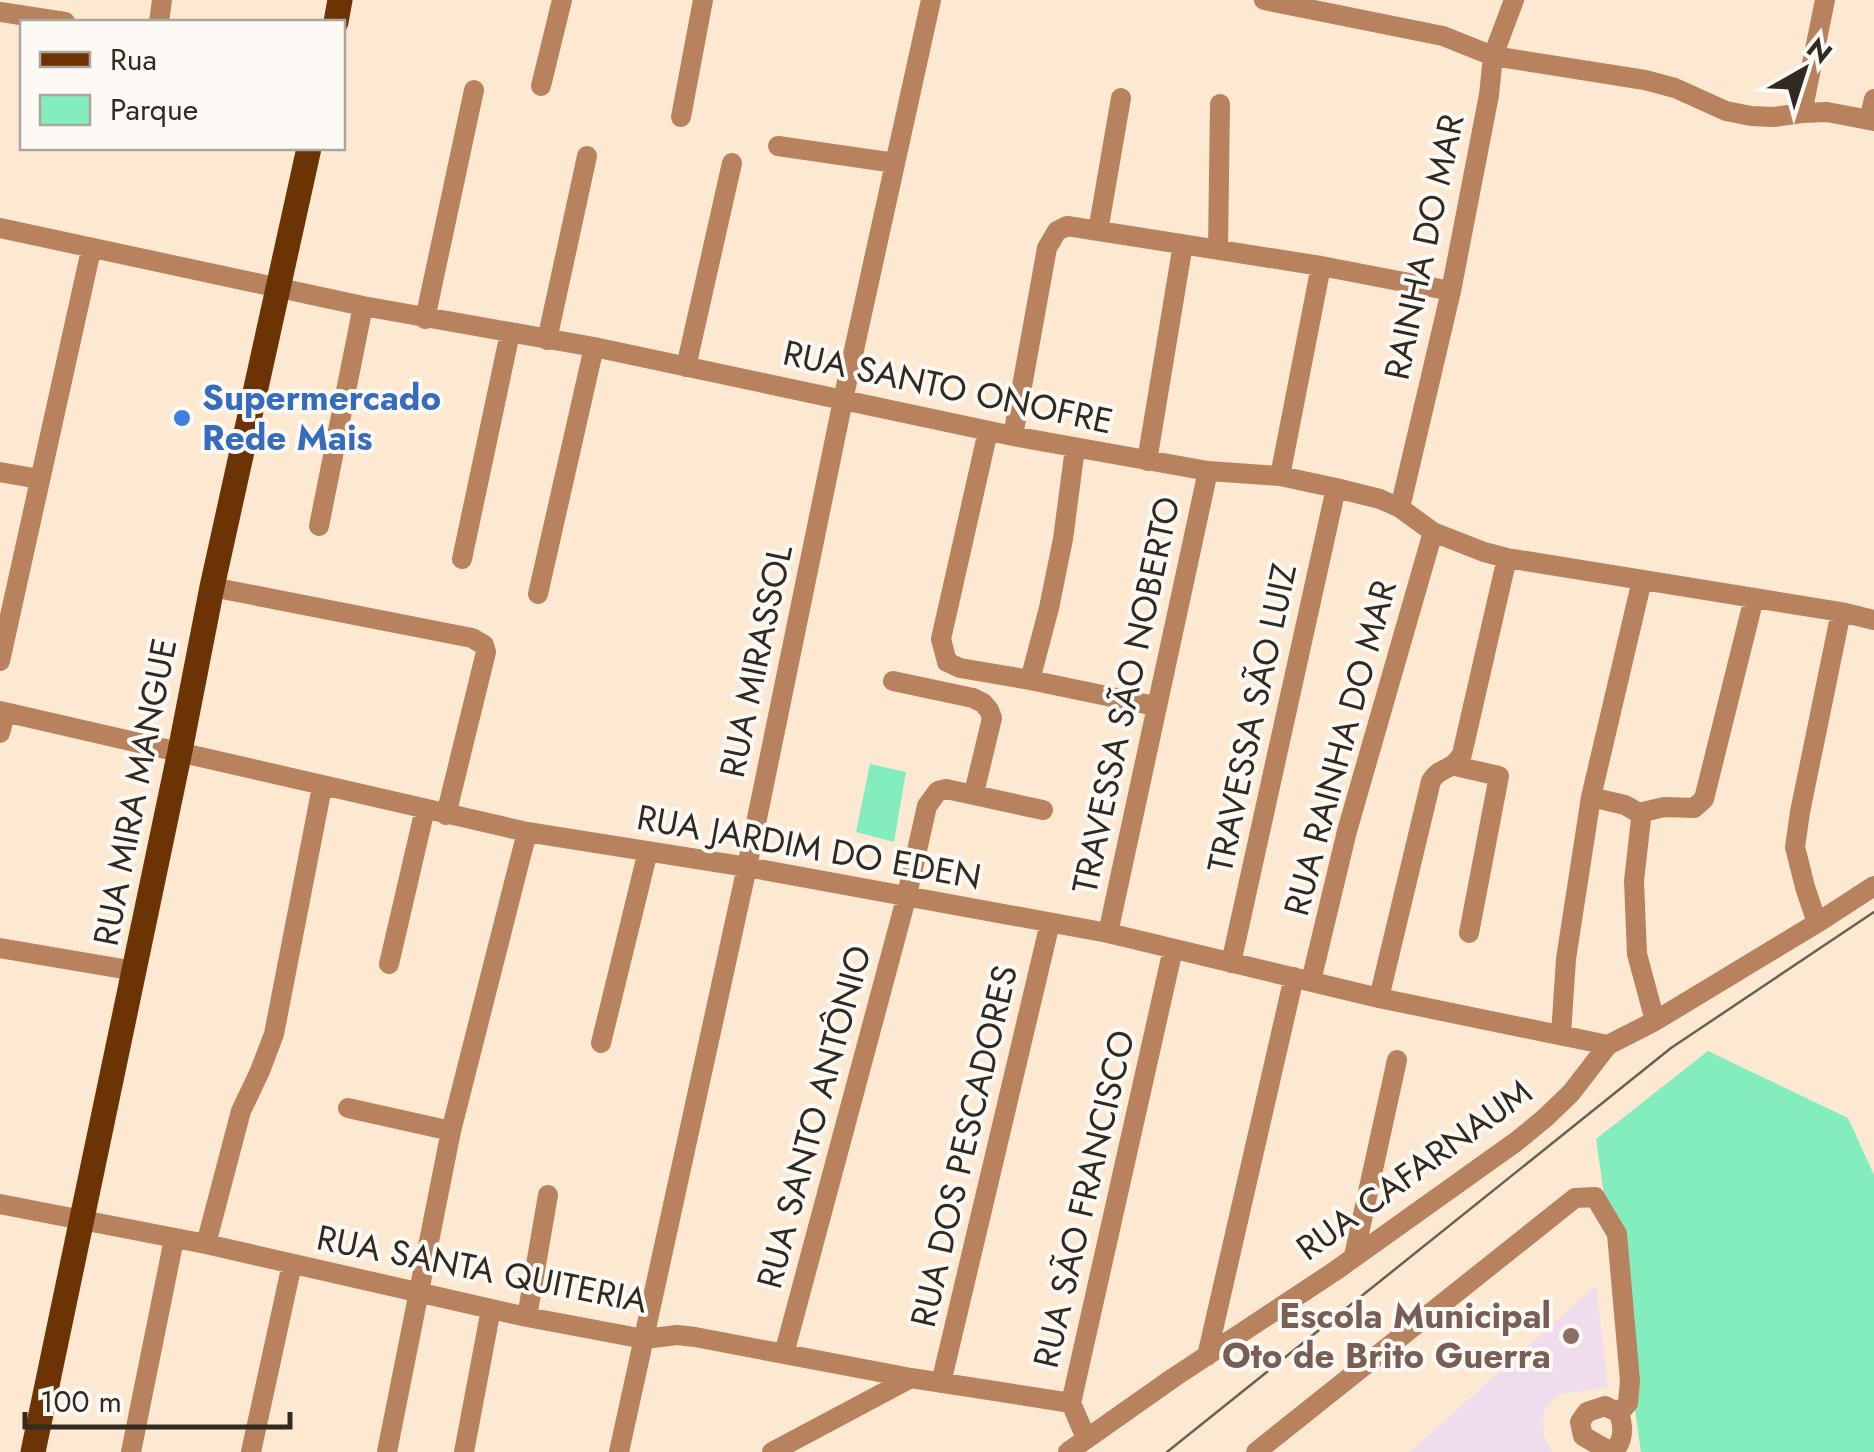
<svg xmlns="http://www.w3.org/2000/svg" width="1874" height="1452" viewBox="0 0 1874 1452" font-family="Jost,sans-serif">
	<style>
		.education { fill: #efdced }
		.green { fill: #83edbd }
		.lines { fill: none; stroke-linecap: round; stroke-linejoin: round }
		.minor { stroke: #b9825e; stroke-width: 20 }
		.major { stroke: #6c3404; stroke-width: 25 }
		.tram { stroke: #6a6053; stroke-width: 2.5 }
		.shop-dot { fill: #3f7fe0; stroke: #fdf9f5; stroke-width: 4 }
		.education-dot { fill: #8d6e63; stroke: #fdf9f5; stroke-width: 4 }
		.labels { text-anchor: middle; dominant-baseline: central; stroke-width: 8; stroke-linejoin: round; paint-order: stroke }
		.street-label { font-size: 35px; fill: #312a21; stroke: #fdf9f5 }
		.shop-label { font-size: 35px; font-weight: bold; fill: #366cbe; stroke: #fdf9f5; text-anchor: start }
		.education-label { font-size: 35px; font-weight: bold; fill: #785e54; stroke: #fdf9f5; text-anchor: end }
	</style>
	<rect width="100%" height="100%" fill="#fde9d2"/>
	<path class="education" d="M1596,1285L1608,1387L1560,1394L1550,1403L1544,1412L1543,1424L1545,1440L1553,1452H1410Z"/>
	<path class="green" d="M870,764L906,772L894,842L856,832Z
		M1708,1051L1848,1118L1874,1175V1452H1641L1596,1139Z"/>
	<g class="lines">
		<path class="minor" d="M1264,0L1443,36L1493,56L1645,80L1675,88L1726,111L1751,116L1774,117L1802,113L1827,112L1874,121
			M0,12L65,22
			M159,22L162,0
			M541,86L562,0
			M1802,113L1825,0
			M681,117L703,0
			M1869,120L1874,99
			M778,146L895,163
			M0,228L363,306L594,347L1013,436L1208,471L1280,476L1336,488L1380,499L1400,508L1433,532L1484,552L1507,558L1841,612L1874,620
			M1098,231L1121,98
			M1218,249L1220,104
			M425,319L474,90
			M547,340L587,156
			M686,367L732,163
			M988,431L941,639L947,662L960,668L1030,680L1155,706
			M1013,436L1047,248L1057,231L1067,226L1321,266L1451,291
			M1147,461L1183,244
			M0,472L39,479
			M1280,476L1321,266
			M1400,508L1451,291L1489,95L1493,56L1514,0
			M319,526L363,306
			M462,559L510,333
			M1642,580L1591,797L1625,805L1639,813L1641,819L1634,881L1637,954L1655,1021
			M212,587L472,638L484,645L486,652L446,815
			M538,594L594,347
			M0,661L91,250
			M1030,680L1049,608L1063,539L1075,448
			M893,681L973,698L983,703L989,710L992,718L974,793
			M0,711L527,832L747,867L1108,933L1379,998L1608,1045
			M0,733L5,713
			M1455,766L1499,776L1469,933
			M1639,813L1664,807L1694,808L1704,799L1754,598
			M1817,923L1805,887L1795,847L1800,812L1841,612
			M1108,933L1208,471
			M0,948L135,971
			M1231,963L1336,488
			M389,964L425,809
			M1311,981L1347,831L1433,532
			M1379,998L1431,781C1441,765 1451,773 1462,754L1507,558
			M1561,1034L1566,959L1591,797
			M601,1043L648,851
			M348,1108L451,1131
			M0,1204L206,1244L527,1317L644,1339L677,1335L695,1337L911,1378L1071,1403
			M206,1244L241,1111L260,1071L274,1034L322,787
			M1354,1256L1397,1060
			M527,1317L548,1195
			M784,1354L907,895L927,806L938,791L946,789L1043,810
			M1207,1356L1294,977
			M941,1383L1050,923
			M1086,1438L1071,1403L1173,949
			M131,1452L174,1239
			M251,1452L292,1264
			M387,1452L451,1131L527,832
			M464,1452L491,1309
			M619,1452L747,867L843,400L931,0
			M772,1452L911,1378
			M1068,1452L1173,1378L1335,1271L1517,1141L1545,1118L1571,1093L1608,1045L1655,1021L1817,923L1874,886
			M1256,1452L1575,1198L1595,1197L1617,1234L1630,1381L1628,1403L1619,1413
			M1611,1452L1583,1436L1580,1422L1587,1412L1605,1406L1619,1413
			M1613,1452C1624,1441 1624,1428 1619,1413"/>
		<path class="major" d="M336,22L340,0
			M33,1452L180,751L212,587L309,148"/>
		<path class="tram" d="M1167,1452L1671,1048L1874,912"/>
	</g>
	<circle class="shop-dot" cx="182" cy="418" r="10"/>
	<circle class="education-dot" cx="1571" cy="1336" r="10"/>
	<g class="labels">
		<g class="street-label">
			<text transform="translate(1424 247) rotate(-78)">RAINHA DO MAR</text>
			<text transform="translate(948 387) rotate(12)">RUA SANTO ONOFRE</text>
			<text transform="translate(756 661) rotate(-78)">RUA MIRASSOL</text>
			<text transform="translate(1126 695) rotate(-78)">TRAVESSA SÃO NOBERTO</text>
			<text transform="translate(1252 718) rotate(-78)">TRAVESSA SÃO LUIZ</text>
			<text transform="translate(1340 748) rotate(-75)">RUA RAINHA DO MAR</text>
			<text transform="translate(135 792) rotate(-79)">RUA MIRA MANGUE</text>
			<text transform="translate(809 847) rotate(10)">RUA JARDIM DO EDEN</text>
			<text transform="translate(814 1117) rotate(-75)">RUA SANTO ANTÔNIO</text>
			<text transform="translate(964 1146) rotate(-77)">RUA DOS PESCADORES</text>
			<text transform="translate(1414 1170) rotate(-36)">RUA CAFARNAUM</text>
			<text transform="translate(1084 1199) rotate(-77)">RUA SÃO FRANCISCO</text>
			<text transform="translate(482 1269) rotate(11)">RUA SANTA QUITERIA</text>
		</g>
		<g class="shop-label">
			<text x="202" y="398">Supermercado<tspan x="202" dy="40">Rede Mais</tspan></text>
		</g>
		<g class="education-label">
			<text x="1551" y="1316">Escola Municipal<tspan x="1551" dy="40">Oto de Brito Guerra</tspan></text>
		</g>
	</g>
	<rect x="20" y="20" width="325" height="130" fill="#fdf9f5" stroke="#aba6a0" stroke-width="2.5"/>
	<rect x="40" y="52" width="50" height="15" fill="#6c3404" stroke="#aba6a0" stroke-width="2.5"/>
	<text x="110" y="70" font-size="30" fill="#312a21">Rua</text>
	<rect x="40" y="95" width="50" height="30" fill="#83edbd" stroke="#aba6a0" stroke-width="2.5"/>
	<text x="110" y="120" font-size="30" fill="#312a21">Parque</text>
	<g transform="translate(1804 70) rotate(39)" stroke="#fdf9f5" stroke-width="8" paint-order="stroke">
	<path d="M0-8L18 38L0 25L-18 38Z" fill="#312a21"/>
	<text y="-15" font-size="28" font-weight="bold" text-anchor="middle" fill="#312a21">N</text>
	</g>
	<path d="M25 1412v15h265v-15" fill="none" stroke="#312a21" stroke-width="5"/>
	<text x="40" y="1412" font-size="30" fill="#312a21" stroke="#fdf9f5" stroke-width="8" paint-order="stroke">100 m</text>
</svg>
